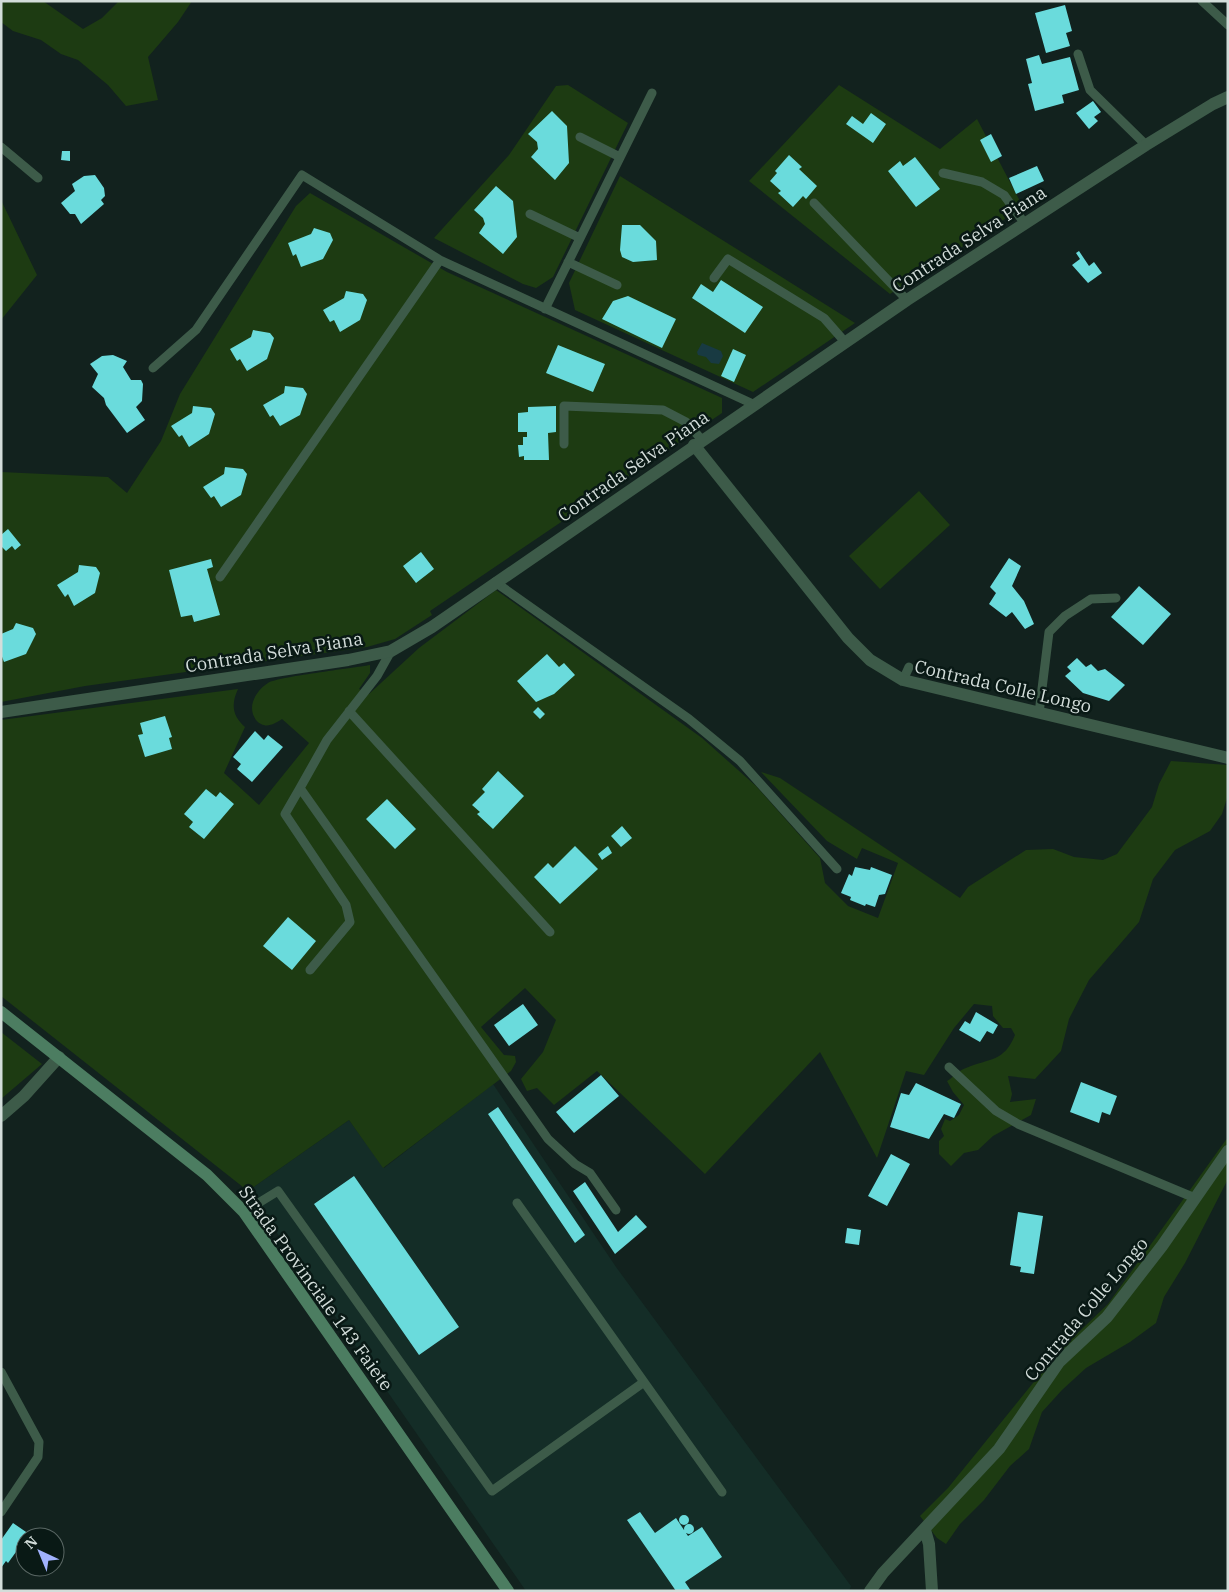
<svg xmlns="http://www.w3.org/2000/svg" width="1229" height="1592" viewBox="0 0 1229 1592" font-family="'IBM Plex Serif',serif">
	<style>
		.built { fill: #142d27 }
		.green { fill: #1d3b12 }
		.water { fill: #183a42 }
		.building { fill: #6adbdc }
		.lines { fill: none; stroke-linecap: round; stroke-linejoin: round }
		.service { stroke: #3d5b49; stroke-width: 9 }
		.minor { stroke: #3d5b49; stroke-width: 12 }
		.tertiary { stroke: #3d5b49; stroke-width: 12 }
		.secondary { stroke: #4c7d61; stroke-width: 12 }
		.labels { text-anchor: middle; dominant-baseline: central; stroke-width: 5; stroke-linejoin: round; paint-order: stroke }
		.street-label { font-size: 18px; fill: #d3ddda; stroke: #091915 }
	</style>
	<rect width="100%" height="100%" fill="#12221e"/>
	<path class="built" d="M493,1084L616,1267L851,1586L849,1591H526L248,1191L349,1120L384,1168Z"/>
	<path class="green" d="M1,1H43L83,29L102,18L119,1H192L178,22L148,57L158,100L126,106L108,85L78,60L61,54L41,40L13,31L1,22Z
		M568,85L628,123L553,277L536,288L523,284L434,238L509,155L556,86Z
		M839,85L940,149L977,119L1023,207L890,294L749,181Z
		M620,176L855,323L753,392L575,310L569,283Z
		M310,193L447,272L722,398V413L430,611L432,615L395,639L367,647L85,686L1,702V472L108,477L127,493L161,441L180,394L296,206Z
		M1,200L37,275L1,320Z
		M919,491L950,525L880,589L849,556Z
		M496,590L702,738L756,786L820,858L825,883L848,906L878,918L898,863L862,848L857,859L827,841L761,772L780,778L960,898L968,887L1026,850L1053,849L1074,857L1103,860L1117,854L1152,807L1159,784L1171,761L1228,765V795L1222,814L1210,831L1175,850L1153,879L1139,922L1089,980L1069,1019L1061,1051L1035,1079L1008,1076L1012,1094L1010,1102L1036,1099L1031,1115L993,1136L978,1150L964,1153L951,1166L939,1154V1141L944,1136L941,1129L945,1119L950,1121L959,1115L964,1105L953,1092L947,1081C954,1077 959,1070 966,1068C990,1058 1004,1062 1015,1035L1011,1028H1003L993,1016L992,1006L974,1004L954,1028L924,1075L906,1071L877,1158L820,1052L705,1174L597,1071L554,1105L537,1088L527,1091L521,1079L543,1052L556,1020L525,988L481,1027L504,1055L515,1056L516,1062L511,1071L383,1168L349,1120L248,1191L1,996V720L238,689C231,704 232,716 245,727L224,773L259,805L309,743L282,719C276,723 268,728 261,724C255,721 252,714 252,708C252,698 260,688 268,683C276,677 354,668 370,665V673L359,689L369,694L419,648Z
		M1,1032L42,1064L1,1099Z
		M1228,1137V1179L1185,1263L1164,1297L1156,1323L1130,1342L1086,1368L1062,1390L1042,1412L1029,1449L1010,1466L984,1500L960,1524L946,1544L937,1538L920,1516L948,1488L1058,1352L1108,1304Z"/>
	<path class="water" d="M702,343L721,351L723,356L719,364L711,363L706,357L698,355L697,352Z"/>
	<path class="building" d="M1065,5L1072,31L1066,33L1070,46L1046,53L1035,13Z
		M1039,55L1042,64L1070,57L1079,90L1062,95L1064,103L1035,111L1028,84L1032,83L1026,59Z
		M1093,101L1101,112L1094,117L1098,121L1089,129L1076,113Z
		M552,111L567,126L569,163L555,180L531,157L538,149L537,142L528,134Z
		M871,113L886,124L873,143L846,124L852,116L863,124Z
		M991,134L1002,156L991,162L980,140Z
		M62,151H70V161L61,160Z
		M789,155L802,167L799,169L817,186L806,199L803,196L793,207L778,193L781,191L770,181L777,173L775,171Z
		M915,157L940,189L916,207L888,171L900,161L903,166Z
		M1037,166L1044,181L1016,194L1009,178Z
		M95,175L104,188L105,196L101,200L104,204L81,224L75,214H70L61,203L75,191L72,184L84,176Z
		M496,186L513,201L517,237L503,254L479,233L485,224L483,218L474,210Z
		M622,225H640L656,241L657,260L633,262L622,257L620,250Z
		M314,228L330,233L333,240L323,259L301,267L296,254L293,256L288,243L311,234Z
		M1079,251L1089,266L1094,262L1102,273L1088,283L1072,265L1080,259L1076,253Z
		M721,280L763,307L745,333L692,298L701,284L713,292Z
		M346,291L363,294L367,300L360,320L340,332L334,320L330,322L323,310L344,298Z
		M628,296L676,319L662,348L602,319L613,301Z
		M253,330L270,333L274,338L267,359L247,371L240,359L237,361L230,349L251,337Z
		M558,345L605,364L593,392L546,373Z
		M733,349L746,355L734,382L721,376Z
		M113,355L127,361L123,367L131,380H141L143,384L142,401L136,407L145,420L127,433L106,405L104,398L92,387L98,374L90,364L102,356Z
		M285,386L303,388L307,394L300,415L280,426L273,415L270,417L263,405L284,393Z
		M193,406L211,408L215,414L209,434L189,447L182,435L179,437L171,426L192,413Z
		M556,406V432L548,433L549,460H524V456L519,457L518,445H523V437H527V432H518V413L528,412V407Z
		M225,467L243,469L247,474L241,495L221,507L214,496L211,498L203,487L224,474Z
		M8,529L21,545L15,550L12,546L6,551L1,546V535Z
		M421,552L434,569L416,583L403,566Z
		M1009,558L1021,566L1012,586L1024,601L1034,624L1025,629L1012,612L1006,617L989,604L996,593L990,587Z
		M211,559L213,567L207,569L220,615L194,622L192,615L181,617L169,570Z
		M79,565L96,567L100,573L95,593L74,606L68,594L65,597L57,585L78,572Z
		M1139,586L1171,614L1143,645L1111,617Z
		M16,623L33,628L36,634L26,654L4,662L1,654V634L13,629Z
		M547,654L559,667L564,663L575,675L554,694L536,702L517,681Z
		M1077,658L1086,667L1091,664L1098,671L1105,669L1125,685L1109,701L1083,693L1065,676L1071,671L1067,667Z
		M538,707L545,714L540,719L533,712Z
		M165,716L172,737L169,738L172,749L145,757L138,735L143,734L140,723Z
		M255,731L264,740L268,735L283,747L252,782L237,769L241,764L233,757Z
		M498,771L524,796L493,829L477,814L480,812L472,805L485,792L482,789Z
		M206,789L216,797L220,792L234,804L204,839L189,827L193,822L184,814Z
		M387,799L416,829L395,849L366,819Z
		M622,826L632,838L621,847L611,836Z
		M575,846L598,869L560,904L534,877L548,863L553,868Z
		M608,846L612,853L602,860L598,854Z
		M855,867L870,870L871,867L892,875L885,894L879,895L875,907L866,904L865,906L850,900L851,897L841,893L849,874L852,876Z
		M288,917L316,941L292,970L263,946Z
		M523,1004L538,1025L509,1046L494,1025Z
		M976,1012L998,1025L993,1034L987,1031L980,1042L959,1030L965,1021L970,1024Z
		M601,1075L619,1096L574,1133L556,1112Z
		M1081,1082L1117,1096L1110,1115L1102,1112L1099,1123L1070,1112Z
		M916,1083L961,1104L954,1118L944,1114L929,1139L890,1127L901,1093L909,1095Z
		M498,1107L585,1235L575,1243L488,1114Z
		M891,1154L910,1164L887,1206L868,1196Z
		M354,1176L459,1327L419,1355L314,1204Z
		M585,1182L618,1232L636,1215L647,1227L615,1254L573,1191Z
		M1018,1212L1043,1216L1034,1274L1020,1272L1021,1267L1010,1265Z
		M847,1228L861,1230L859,1245L845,1243Z
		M640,1512L655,1533L676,1518L688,1536L702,1527L722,1557L685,1582L691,1591H676L627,1520Z
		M679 1520a5 5 0 1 1 10 0a5 5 0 1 1-10 0Z
		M13,1523L29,1534L8,1563L6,1561L1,1568V1540Z
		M684 1529a5 5 0 1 1 10 0a5 5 0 1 1-10 0Z"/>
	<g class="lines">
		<path class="service" d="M1202,1L1228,25
			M1078,54L1090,90L1146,145
			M580,137L620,157
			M1,147L38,178
			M943,173L982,182L1004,195L1025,224
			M814,203L907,300
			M530,214L580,238
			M568,262L617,285
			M714,278L728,259L824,318L845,342
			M545,309L652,93
			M153,368L196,330L302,175L440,260L753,404
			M564,444V406L663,410L686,422L702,440
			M220,577L440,260
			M495,582L689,719L740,761L837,869
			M391,651L377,676L327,740L300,788L548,1139L575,1164L590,1173L616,1210
			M903,680L909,667
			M349,711L550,932
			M1039,713L1049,632L1065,616L1091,599L1116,598
			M300,788L285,814L346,905L350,922L310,970
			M949,1067L996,1111L1018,1124L1195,1198
			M517,1203L722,1492
			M244,1212L278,1191L492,1491L644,1382
			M1,1372L39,1442L38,1457L1,1512"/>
		<path class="minor" d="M694,445L848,638L870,660L903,680L1228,758
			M1,1116L24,1096L59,1057
			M925,1530L929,1544L932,1591
			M870,1591L883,1573L999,1449L1059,1362L1107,1317L1162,1246L1228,1151"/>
		<path class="tertiary" d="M1,712L348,660L391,651L432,627L907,300L1146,145L1213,104L1228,97"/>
		<path class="secondary" d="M1,1012L207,1175L244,1212L508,1591"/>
	</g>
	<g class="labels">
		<g class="street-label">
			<text transform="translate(969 239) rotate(-33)">Contrada Selva Piana</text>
			<text transform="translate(633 466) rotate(-35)">Contrada Selva Piana</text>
			<text transform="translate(274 652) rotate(-9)">Contrada Selva Piana</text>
			<text transform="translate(1003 686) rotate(13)">Contrada Colle Longo</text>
			<text transform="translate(316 1288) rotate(54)">Strada Provinciale 143 Faiete</text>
			<text transform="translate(1086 1309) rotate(-50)">Contrada Colle Longo</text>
		</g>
	</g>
	<rect width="1229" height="1592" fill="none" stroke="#d3ddda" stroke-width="5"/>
	<g transform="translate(40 1552) rotate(316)"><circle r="24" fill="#091915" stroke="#5a6764"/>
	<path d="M0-4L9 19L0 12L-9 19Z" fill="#a1b2fd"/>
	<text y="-8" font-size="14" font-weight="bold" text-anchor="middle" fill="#d3ddda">N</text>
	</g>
</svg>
